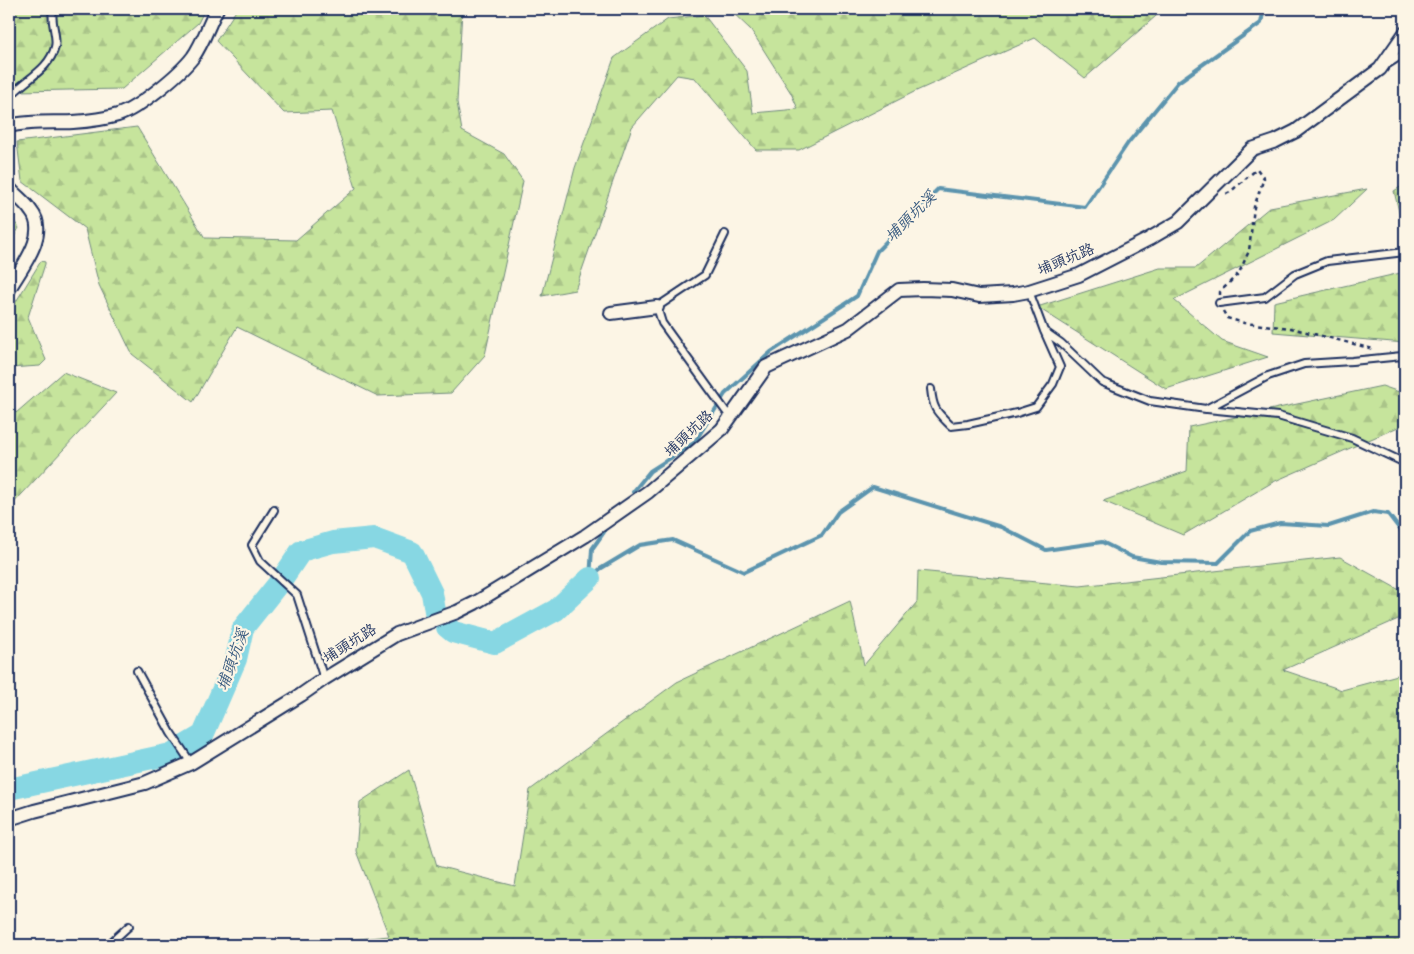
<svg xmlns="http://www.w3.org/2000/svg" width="1414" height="954" viewBox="0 0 1414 954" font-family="Kalam,'LXGW WenKai TC',sans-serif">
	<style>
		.forest { fill: url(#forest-firs); stroke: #708a7d }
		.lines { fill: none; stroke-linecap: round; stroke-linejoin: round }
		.stream { stroke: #5c94ae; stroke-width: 4 }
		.river { stroke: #87d7e3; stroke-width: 22 }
		.service-casing { stroke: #1b2f5e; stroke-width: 10 }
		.minor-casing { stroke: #1b2f5e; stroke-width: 16 }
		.path { stroke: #1b2f5e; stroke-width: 2.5; stroke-dasharray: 4 4; stroke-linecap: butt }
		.service { stroke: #fcf5e5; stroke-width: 6 }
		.minor { stroke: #fcf5e5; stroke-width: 12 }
		.labels { text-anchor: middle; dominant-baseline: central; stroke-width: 4.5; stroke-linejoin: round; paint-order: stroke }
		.street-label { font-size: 15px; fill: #1b2f5e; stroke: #fcf5e5 }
		.water-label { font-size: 16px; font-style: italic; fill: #36597f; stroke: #fcf5e5 }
	</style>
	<defs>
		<pattern id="forest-firs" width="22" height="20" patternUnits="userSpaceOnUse" patternTransform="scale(1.25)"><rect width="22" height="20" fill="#c6e49c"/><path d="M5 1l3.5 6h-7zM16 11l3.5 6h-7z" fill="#aac489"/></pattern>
	</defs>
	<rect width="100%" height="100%" fill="#fcf5e5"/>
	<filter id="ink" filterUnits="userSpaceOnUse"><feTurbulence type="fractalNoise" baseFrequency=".02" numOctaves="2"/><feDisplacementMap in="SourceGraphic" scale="10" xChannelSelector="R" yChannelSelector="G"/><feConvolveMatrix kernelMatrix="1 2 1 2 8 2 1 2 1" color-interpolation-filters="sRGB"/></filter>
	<g filter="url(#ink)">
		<path class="forest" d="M9,9H205L198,23L122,89L18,91L9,100Z
			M237,9H462L457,102L462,131L504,154L523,181L485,355L451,393L378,396L237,327L193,402L132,354L99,285L85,229L22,181L17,142L137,127L205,238L296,240L356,188L332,111L284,113L216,41Z
			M729,9H1164L1085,78L1035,38L914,92L799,150H756L695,78L677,75L632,127L575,290L542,296L575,168L614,58L668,19L704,15L747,71L753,113L798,109L791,93L751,30Z
			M1405,184V237L1394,191Z
			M1367,189L1334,220L1174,300L1222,341L1268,357L1166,389L1037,307L1160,268H1196L1270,207Z
			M9,214L19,228L9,245Z
			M41,261L45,262V264L28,317L46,360L40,366L9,368V313Z
			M1405,272V343L1273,332L1274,302Z
			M63,372L116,393L9,508V400L16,413Z
			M1382,386L1405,394V424L1273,482L1183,535L1103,501L1187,471L1189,427Z
			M1340,557L1405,593V616L1283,670L1342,690L1405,673V945H297L389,936L356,851L360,802L409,770L437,866L515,886L530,790L677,682L850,601L864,665L917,602L918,571L1080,586Z"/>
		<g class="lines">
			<path class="stream" d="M633,492L650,471L694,443L725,394L771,352L857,296L877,251L938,189L1085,207L1128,143L1178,82L1261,23L1264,9
				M590,578L600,569L640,545L673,540L744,572L822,535L838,512L873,487L1001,527L1046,550L1102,542L1132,557L1161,562L1218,563L1250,531L1280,523L1329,526L1373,512L1388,514L1405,536
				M590,578L592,549L604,532"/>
			<path class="river" d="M447,627L453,632L495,643L556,610L590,578
				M9,789L171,754L203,735L236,659L243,628L282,579L301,551L333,542L374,538L412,552L432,593L436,617"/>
			<defs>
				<path id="service" d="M1388,64L1405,53
					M9,98C23,80 49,71 55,47C58,37 50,22 53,9
					M725,234L705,275L657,307L662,323L730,417
					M1219,303L1265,297L1295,274L1327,261L1405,252
					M1044,331L1061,343L1102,382L1150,401L1206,409L1268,376L1304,364L1352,361L1402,356
					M931,389C933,410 937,412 951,426L968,424L1017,413L1036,407L1053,384L1060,367L1044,331L1029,291
					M1207,409L1278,416L1352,438L1405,463
					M274,510L252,545L260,561L297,595L324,679
					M137,671L171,733L191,763
					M108,945L129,926"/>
				<path id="minor" d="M9,126C29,121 52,123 73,122C88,121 104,119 118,115C139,108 180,74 193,57C203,43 209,24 217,9
					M9,188C16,196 25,202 31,211C50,234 21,268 9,289
					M611,313L657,307
					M9,819L34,811L145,783L191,763L301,695L324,679L397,634L457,612L475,603L585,536L648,492L722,429L766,367L848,329L899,290L923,289L952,290L979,296L1013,294L1029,291L1079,275L1149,239L1178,222L1252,149L1276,141L1296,131L1380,69L1405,33"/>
			</defs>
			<use href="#service" class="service-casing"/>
			<use href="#minor" class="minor-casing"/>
			<path class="path" d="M1220,295V292L1239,273L1249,251L1254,207L1264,178L1257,169L1230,192L1224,195
				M1223,311L1227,318L1244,323L1291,328L1373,349"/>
			<use href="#service" class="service"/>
			<use href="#minor" class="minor"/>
		</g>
	</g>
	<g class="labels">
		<g class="street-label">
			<text transform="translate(1066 260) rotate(-22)">埔頭坑路</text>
			<text transform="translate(689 434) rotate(-43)">埔頭坑路</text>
			<text transform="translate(350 644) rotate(-32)">埔頭坑路</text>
		</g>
		<g class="water-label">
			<text transform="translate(911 217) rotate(-45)">埔頭坑溪</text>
			<text transform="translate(233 660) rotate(-70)">埔頭坑溪</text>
		</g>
	</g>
	<rect width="1414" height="954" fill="none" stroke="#fcf5e5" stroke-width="30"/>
	<rect x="15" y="15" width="1384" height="924" fill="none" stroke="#1b2f5e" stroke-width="2" filter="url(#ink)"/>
</svg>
